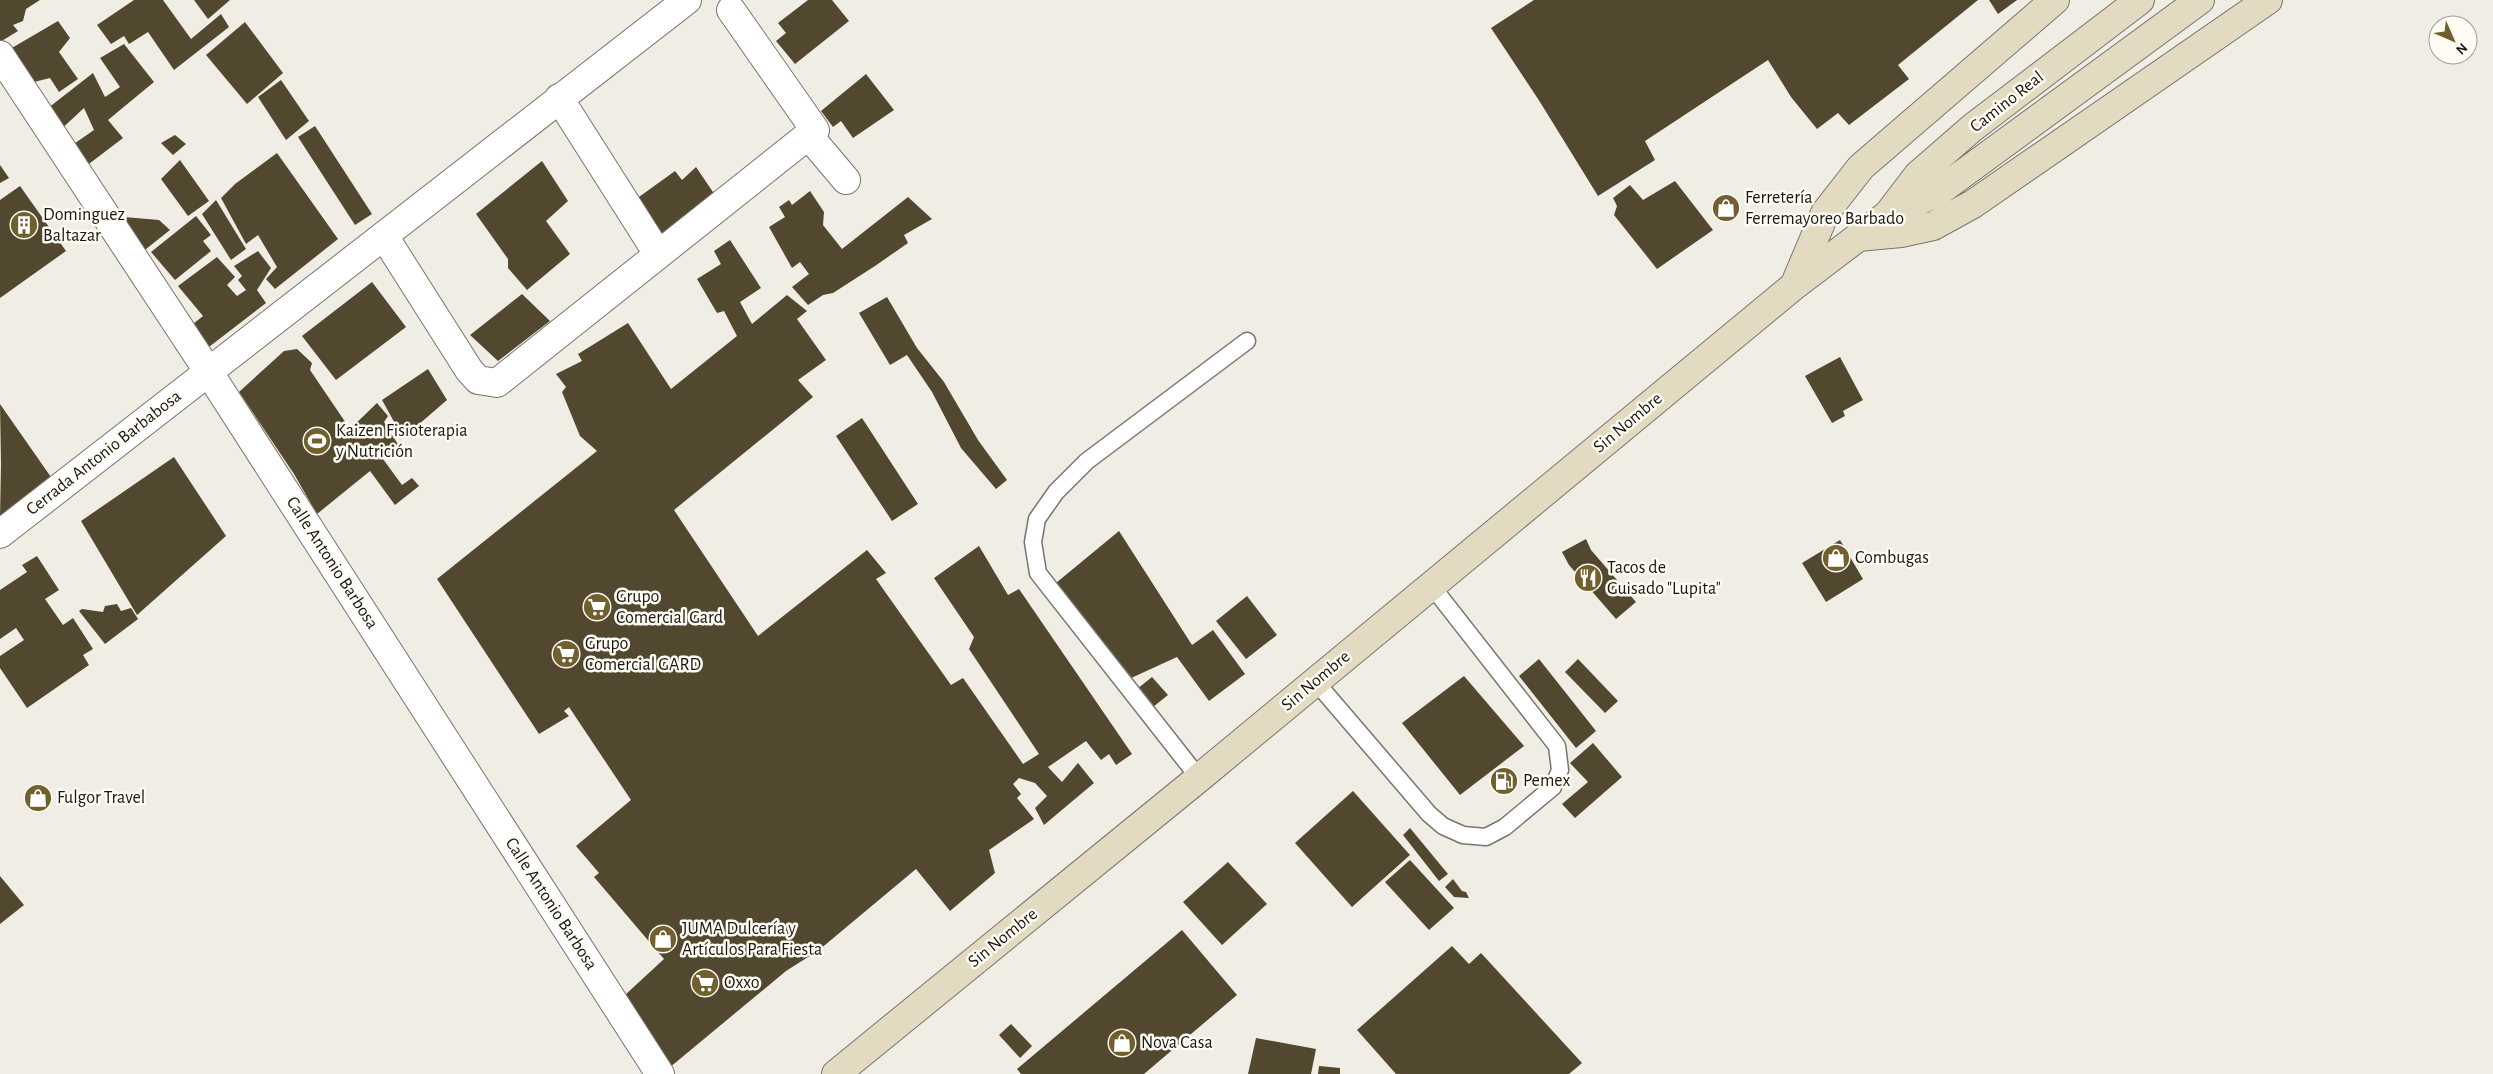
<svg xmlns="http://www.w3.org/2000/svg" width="2493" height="1074" viewBox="0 0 2493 1074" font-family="'Alegreya Sans',sans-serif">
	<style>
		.building { fill: #51482f }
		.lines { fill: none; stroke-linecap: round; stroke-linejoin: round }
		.service-casing { stroke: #78756e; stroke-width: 19 }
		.minor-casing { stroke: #78756e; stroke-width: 30 }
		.secondary-casing { stroke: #78756e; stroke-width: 30 }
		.service { stroke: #fff; stroke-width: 16 }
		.minor { stroke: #fff; stroke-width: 28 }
		.secondary { stroke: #e2dac1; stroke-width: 28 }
		.labels { text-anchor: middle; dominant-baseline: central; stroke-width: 5; stroke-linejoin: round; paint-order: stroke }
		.street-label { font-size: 18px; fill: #171613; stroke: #fefbf3 }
		.poi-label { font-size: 18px; fill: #171613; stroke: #fefbf3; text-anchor: start }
	</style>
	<rect width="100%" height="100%" fill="#f0ede5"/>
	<path class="building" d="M0,0H40L26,9L23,21L13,25L18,31L0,42Z
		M134,0H163L191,39L221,14L229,27L174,70L148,32L129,44L124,36L111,44L97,25Z
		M194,0H230L208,19Z
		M808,0H832L849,21L795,64L776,41L786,33L778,23Z
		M1534,0H1978L1898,65L1909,79L1849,125L1838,113L1817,129L1791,97L1768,60L1645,141L1655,160L1598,196L1540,102L1491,28Z
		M1989,0H2017L1998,14Z
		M58,21L70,38L59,52L78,79L59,92L50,78L26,84L5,52Z
		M245,22L283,73L247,104L206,55Z
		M124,44L154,82L108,120L123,138L81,170L68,148L94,130L84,108L58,132L43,112L93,73L105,97L120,87L100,58Z
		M866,74L894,110L853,138L841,121L833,127L821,111Z
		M281,80L309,121L286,140L258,97Z
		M315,126L372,214L355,225L298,137Z
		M175,135L186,144L173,155L161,143Z
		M277,153L338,239L275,289L266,279L277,267L258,235L246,244L221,198L235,184Z
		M180,160L209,201L188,216L161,179Z
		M542,161L568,201L546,221L570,254L527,290L508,268V259L476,214Z
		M0,165L9,178L0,183Z
		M696,167L715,195L655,242L632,202L675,171L682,180Z
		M1675,181L1713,230L1657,269L1614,215L1617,206L1613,198L1630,185L1643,200Z
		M20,186L66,251L0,298V200Z
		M810,191L824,212L823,225L842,249L908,197L932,219L904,235L908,243L875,266L833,293L823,295L808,305L792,287L809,274L800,262L792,268L769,227L785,217L779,207L789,200L792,205Z
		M216,200L246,249L231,260L202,214Z
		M196,216L211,235L203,241L211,251L175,280L151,252Z
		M124,217L159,220L170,230L141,253L119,221Z
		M730,240L761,288L740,302L752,324L787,295L807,311L797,319L826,360L798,380L813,397L674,510L758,636L867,550L886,573L876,579L951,685L963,678L1023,764L1039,754L969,649L974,637L934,578L979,546L1008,595L1019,589L1132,754L1116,765L1109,754L1101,760L1086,741L1048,767L1062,782L1078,763L1094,783L1044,825L1035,808L1047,796L1035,783L1019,778L1013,784L1021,794L1017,798L1034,819L989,850L995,873L950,911L916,869L819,950L786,971L669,1068L625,995L664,959L594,877L599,873L576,846L631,800L569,707L564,711L569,716L539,734L437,579L597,451L580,436L562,392L566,387L556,374L582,361L578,354L628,323L671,389L737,336L724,311L717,313L697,279L721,264L714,251Z
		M258,251L271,268L257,290L266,303L205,350L188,328L203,316L178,286L217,257L235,277L227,285L237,296L246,290L238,280L242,276L234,266Z
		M372,282L406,327L336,380L302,336Z
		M522,294L550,321L498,361L470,335Z
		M887,297L917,348L944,382L978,440L1007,480L996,489L961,448L932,392L907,355L890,365L859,313Z
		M297,349L312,363L310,370L350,429L377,403L388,416L384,422L399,446L383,459L402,485L412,478L419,486L395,505L370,471L317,514L294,474L239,392L284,351Z
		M1840,357L1863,400L1843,411L1845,416L1832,423L1805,376Z
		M428,369L447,400L403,438L382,400Z
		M0,404L53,480L0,517L1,464Z
		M862,418L918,504L892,521L836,436Z
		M174,457L226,536L137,615L81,521Z
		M1119,531L1192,645L1213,630L1245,674L1209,701L1177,657L1129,679L1056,583Z
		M1586,539L1591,550L1636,602L1616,619L1569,565L1562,552Z
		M1840,540L1863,579L1826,602L1802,563Z
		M37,556L59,590L45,599L63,625L73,618L93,649L83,655L89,665L27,708L0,668V656L24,640L16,628L0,639V590L27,572L22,565Z
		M1247,596L1277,635L1246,659L1216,621Z
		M117,604L121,611L131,608L138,619L105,644L79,611L82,609L103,612L105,606Z
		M1539,659L1596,731L1576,748L1519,676Z
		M1578,659L1618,701L1605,713L1565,672Z
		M1464,676L1524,746L1460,795L1402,723Z
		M1152,677L1168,695L1153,707L1137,689Z
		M1593,743L1622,777L1575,818L1562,804L1588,782L1570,763Z
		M1353,791L1410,855L1352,907L1295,843Z
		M1410,828L1448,874L1439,881L1403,835Z
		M1410,860L1454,908L1429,930L1385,882Z
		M1228,862L1267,904L1222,945L1183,902Z
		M0,876L24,905L0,924Z
		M1453,879L1462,891L1466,892L1469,898L1454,897L1445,887Z
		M1182,930L1237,995L1144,1074H1021L1017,1069Z
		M1452,946L1469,964L1481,953L1582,1063L1569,1074H1396L1357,1030Z
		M1011,1024L1032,1046L1020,1058L999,1035Z
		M1256,1038L1316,1049L1311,1074H1248Z
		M1319,1066L1340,1068V1074H1318Z"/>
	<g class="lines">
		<defs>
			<path id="service" d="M1315,681L1429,814L1443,826L1463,835L1486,837L1505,827L1553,787L1560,770L1557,746L1431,585
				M1199,778L1038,573L1033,542L1037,519L1056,492L1087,461L1247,341"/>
			<path id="minor" d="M0,55L208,371L660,1074
				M559,98L658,254
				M808,135L846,180
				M384,236L469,370L478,380L497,383L815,130L731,10
				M0,534L687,0"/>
			<path id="secondary" d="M1889,213L1918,175L1972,128L2140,0
				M1858,237L1901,233L1933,226L1973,204L2268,0
				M1795,284L1825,213L1861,167L2055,0
				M836,1074L1199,778L1795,285L1886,216L1938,192L2200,0"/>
		</defs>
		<use href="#service" class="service-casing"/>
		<use href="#minor" class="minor-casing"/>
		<use href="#secondary" class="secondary-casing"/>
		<use href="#service" class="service"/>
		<use href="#minor" class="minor"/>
		<use href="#secondary" class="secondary"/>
	</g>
	<defs>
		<symbol id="shop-disc" viewBox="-11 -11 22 22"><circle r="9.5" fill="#71602e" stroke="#fefbf3"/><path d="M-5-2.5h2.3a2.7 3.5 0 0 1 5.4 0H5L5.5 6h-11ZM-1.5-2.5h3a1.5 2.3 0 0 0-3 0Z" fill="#fff"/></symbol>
		<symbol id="building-disc" viewBox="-11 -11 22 22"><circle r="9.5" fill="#71602e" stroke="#fefbf3"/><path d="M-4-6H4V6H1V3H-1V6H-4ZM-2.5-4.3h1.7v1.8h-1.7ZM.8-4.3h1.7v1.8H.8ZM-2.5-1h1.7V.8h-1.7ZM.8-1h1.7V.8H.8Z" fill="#fff"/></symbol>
		<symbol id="stadium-disc" viewBox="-11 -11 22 22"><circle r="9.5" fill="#71602e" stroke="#fefbf3"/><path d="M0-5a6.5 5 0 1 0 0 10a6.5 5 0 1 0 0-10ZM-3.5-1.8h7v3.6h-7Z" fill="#fff"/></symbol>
		<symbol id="restaurant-disc" viewBox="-11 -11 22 22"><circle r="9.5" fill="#71602e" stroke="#fefbf3"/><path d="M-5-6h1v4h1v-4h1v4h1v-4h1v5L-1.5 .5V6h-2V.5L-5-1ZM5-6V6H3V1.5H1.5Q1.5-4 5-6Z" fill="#fff"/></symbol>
		<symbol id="supermarket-disc" viewBox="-11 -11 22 22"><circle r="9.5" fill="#71602e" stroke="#fefbf3"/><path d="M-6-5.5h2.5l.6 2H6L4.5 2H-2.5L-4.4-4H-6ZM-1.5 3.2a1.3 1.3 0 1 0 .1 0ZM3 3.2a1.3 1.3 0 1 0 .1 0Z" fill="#fff"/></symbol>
		<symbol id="fuel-disc" viewBox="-11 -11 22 22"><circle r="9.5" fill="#71602e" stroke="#fefbf3"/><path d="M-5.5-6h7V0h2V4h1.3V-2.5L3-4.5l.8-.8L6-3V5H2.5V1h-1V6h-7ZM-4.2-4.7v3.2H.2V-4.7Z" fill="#fff"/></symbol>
	</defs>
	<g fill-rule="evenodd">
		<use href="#shop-disc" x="1710" y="192" width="32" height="32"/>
		<use href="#building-disc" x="8" y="209" width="32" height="32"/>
		<use href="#stadium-disc" x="301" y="425" width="32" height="32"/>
		<use href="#shop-disc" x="1820" y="542" width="32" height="32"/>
		<use href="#restaurant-disc" x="1572" y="562" width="32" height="32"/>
		<use href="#supermarket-disc" x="581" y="591" width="32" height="32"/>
		<use href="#supermarket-disc" x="550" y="638" width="32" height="32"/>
		<use href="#fuel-disc" x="1488" y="765" width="32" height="32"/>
		<use href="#shop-disc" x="22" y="782" width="32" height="32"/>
		<use href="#shop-disc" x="647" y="923" width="32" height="32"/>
		<use href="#supermarket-disc" x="689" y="967" width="32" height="32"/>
		<use href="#shop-disc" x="1106" y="1027" width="32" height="32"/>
	</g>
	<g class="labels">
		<g class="street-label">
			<text transform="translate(2007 102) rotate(-38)">Camino Real</text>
			<text transform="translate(1628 423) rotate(-40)">Sin Nombre</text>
			<text transform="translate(104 453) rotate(-38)">Cerrada Antonio Barbabosa</text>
			<text transform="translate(332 563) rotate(57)">Calle Antonio Barbosa</text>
			<text transform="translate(1316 681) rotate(-40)">Sin Nombre</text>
			<text transform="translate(551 904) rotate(57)">Calle Antonio Barbosa</text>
			<text transform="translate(1003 938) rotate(-39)">Sin Nombre</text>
		</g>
		<g class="poi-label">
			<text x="1745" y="198">Ferretería<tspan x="1745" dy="21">Ferremayoreo Barbado</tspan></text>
			<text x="43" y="215">Dominguez<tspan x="43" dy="21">Baltazar</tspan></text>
			<text x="336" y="431">Kaizen Fisioterapia<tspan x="336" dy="21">y Nutrición</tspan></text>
			<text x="1855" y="558">Combugas</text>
			<text x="1607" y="568">Tacos de<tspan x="1607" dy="21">Guisado "Lupita"</tspan></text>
			<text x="616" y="597">Grupo<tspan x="616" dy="21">Comercial Gard</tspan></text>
			<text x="585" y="644">Grupo<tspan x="585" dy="21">Comercial GARD</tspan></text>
			<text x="1523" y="781">Pemex</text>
			<text x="57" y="798">Fulgor Travel</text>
			<text x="682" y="929">JUMA Dulcería y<tspan x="682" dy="21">Artículos Para Fiesta</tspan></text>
			<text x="724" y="983">Oxxo</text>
			<text x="1141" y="1043">Nova Casa</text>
		</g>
	</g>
	<g transform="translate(2453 40) rotate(135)"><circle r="24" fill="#fefbf3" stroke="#a29f99"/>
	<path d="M0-4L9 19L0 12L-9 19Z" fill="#71602e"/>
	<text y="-8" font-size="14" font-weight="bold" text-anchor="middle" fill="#171613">N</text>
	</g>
</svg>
